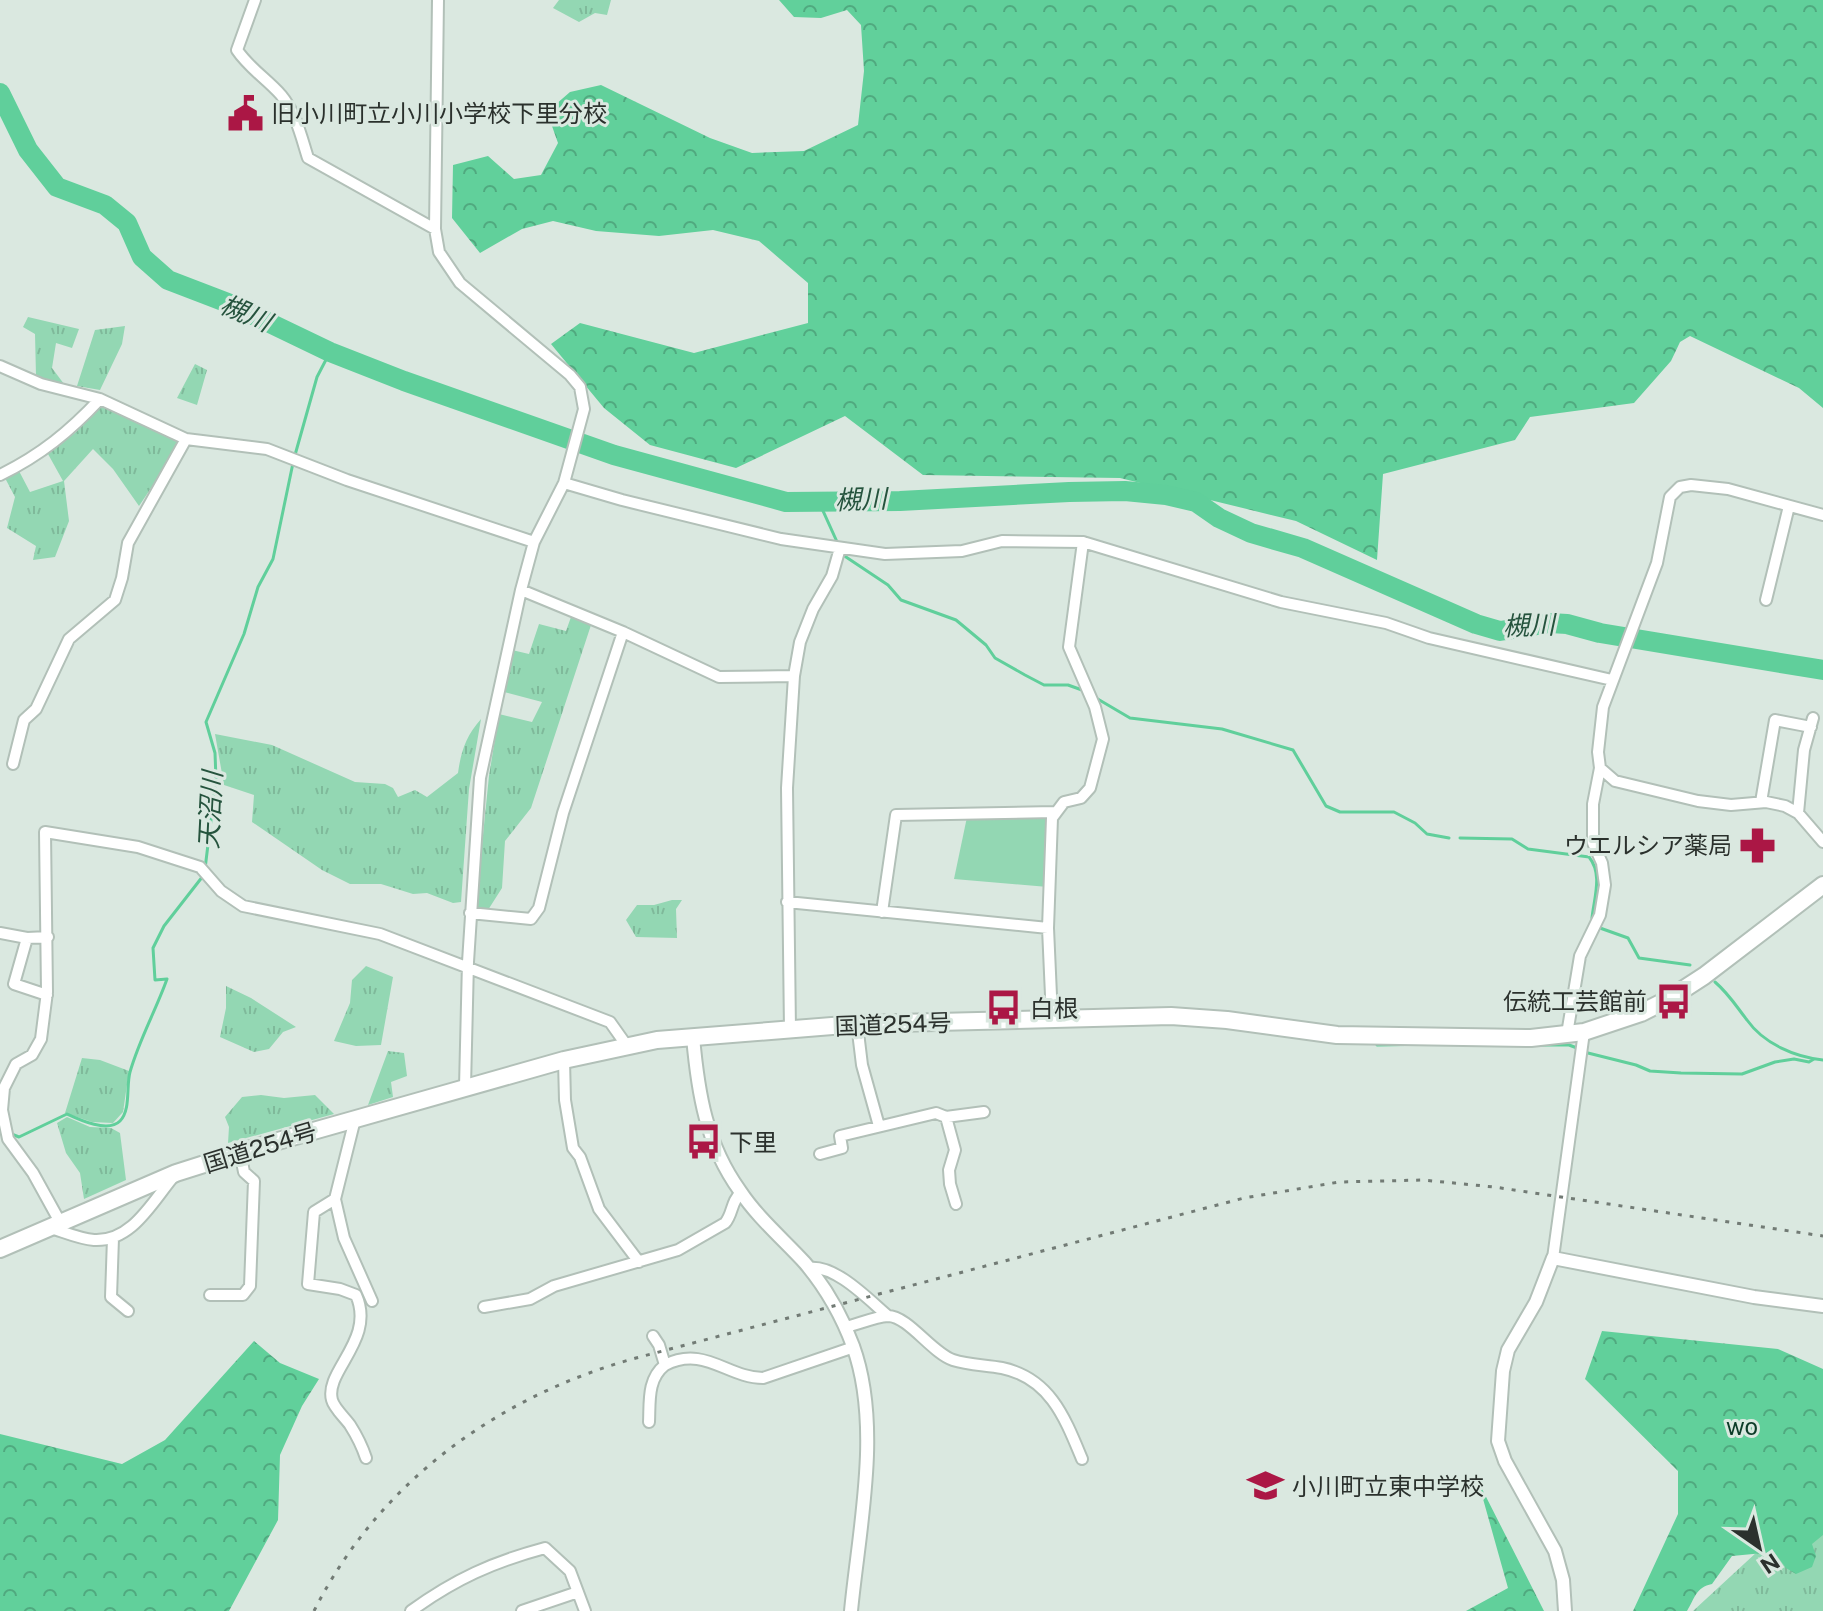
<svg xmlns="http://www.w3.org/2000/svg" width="1823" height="1611" viewBox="0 0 1823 1611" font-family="'Public Sans','Noto Sans JP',sans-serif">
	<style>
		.grass { fill: url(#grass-tufts) }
		.forest { fill: url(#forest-crowns) }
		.green { fill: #93d7b3 }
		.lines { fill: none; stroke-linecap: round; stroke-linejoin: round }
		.stream { stroke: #60cf9b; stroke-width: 3 }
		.river { stroke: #60cf9b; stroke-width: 20 }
		.minor-casing { stroke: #b2c0b8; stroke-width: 14 }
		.tertiary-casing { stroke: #b2c0b8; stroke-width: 16 }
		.trunk-casing { stroke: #b2c0b8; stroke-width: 20 }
		.minor { stroke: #fff; stroke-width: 10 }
		.tertiary { stroke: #fff; stroke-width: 12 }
		.trunk { stroke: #fff; stroke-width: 16 }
		.rail { stroke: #727b75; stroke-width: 3; stroke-dasharray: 4 8; stroke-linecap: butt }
		.labels { text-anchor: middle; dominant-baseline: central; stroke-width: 6; stroke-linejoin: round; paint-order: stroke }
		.poi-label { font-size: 24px; fill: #2b312d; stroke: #dae8e0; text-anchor: start }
		.street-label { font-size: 24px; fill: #2b312d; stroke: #dae8e0 }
		.park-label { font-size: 24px; fill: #0c3c28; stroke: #dae8e0 }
		.water-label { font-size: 26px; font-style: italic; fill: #25533d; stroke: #dae8e0 }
	</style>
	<defs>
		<pattern id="grass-tufts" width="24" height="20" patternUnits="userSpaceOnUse" patternTransform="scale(2)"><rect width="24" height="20" fill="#93d7b3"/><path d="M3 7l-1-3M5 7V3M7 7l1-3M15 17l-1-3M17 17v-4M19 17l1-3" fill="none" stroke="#7fb99a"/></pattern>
		<pattern id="forest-crowns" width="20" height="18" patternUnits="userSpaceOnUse" patternTransform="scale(2)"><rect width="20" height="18" fill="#61d09b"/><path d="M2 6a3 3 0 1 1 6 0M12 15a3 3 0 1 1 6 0" fill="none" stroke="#50a97f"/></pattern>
	</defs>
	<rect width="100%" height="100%" fill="#dae8e0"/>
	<path class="grass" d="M559,0H611L607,15L595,13L579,22L553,8Z
		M28,317L79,329L72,348L56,343L52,368L64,384L36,376L35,334L23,327Z
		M125,326L122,344L100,390L77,386L95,330Z
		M195,364L207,370L197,405L177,398Z
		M101,405L177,441L180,445L139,506L113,469L93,449L64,481L69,521L55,557L33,560L36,546L7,528L15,497L5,478L19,471L30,492L63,481L48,454L76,432Z
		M571,617L591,625L531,808L505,841L502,888L488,910H480L476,904L489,776L499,714L532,722L542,702L504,692L512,650L529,654L539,624L566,631Z
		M481,719L469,789L461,902L453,903L427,893L413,894L381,884H350L322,870L252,822L254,795L224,785L215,734L272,745L355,782L385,784L393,788L398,797L415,790L427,797L458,773C461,751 466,736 481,719Z
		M672,900H682L676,909L677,938L636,937L626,920L637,905H654Z
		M366,966L393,977L381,1045L356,1046L334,1041L350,1003L352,980Z
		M226,986L251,998L296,1027L283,1032L269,1049L254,1052L220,1037L226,1008Z
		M388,1051L404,1053L407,1076L391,1082L393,1097L368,1105Z
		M82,1058L100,1060L129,1071L123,1112L113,1123L92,1122L65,1113Z
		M261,1095L284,1098L315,1095L334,1114L228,1143L229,1127L225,1117L242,1097Z
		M67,1117L90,1127L111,1128L120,1133L126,1180L84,1199L80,1173L66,1153L57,1123Z
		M1823,1491V1611H1693Z"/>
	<path class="forest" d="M779,0H1823V408L1799,388L1690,336L1680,342L1671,361L1634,403L1530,417L1515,440L1383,474L1377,560L1296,521L1120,478L923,475L845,416L736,468L650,445L604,408L551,344L580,323L694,353L808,323V283L759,241L713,230L659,236L596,231L553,221L522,229L480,253L452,218L453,165L488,156L514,179L541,175L558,143L547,112L570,92L601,85L710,138L752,153L804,151L858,125L864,71L861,25L847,10L821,18L794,17Z
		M1602,1331L1778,1349L1823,1369V1535L1812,1544L1816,1556L1812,1567L1796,1574L1786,1568L1774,1552L1732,1556L1712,1584C1696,1587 1695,1598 1687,1611H1633L1678,1514V1471L1585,1379Z
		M254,1341L280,1363L319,1379L302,1406L280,1455L278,1520L229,1611H0V1434L122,1464L165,1440Z
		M1478,1481L1544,1611H1466L1508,1588Z"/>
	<path class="green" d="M1042,816L1048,821V887L954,879L967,817Z"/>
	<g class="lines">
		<path class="stream" d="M295,455L317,377L330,352
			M819,502L838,544
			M843,555L888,585L901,600L956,620L986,645L995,658L1025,675L1044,685H1068L1082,690
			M1096,698L1130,718L1222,729L1293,750L1326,806L1340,812H1394L1415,823L1427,834L1449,838
			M1460,838L1512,839L1528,849L1589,857C1603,874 1594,898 1592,918
			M205,869L216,779L215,753L206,722L244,634L258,587L273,559L293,463
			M1600,928L1628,938L1639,958L1690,965
			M1715,982C1729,994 1736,1006 1747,1020C1764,1044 1795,1057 1823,1060
			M1377,1045L1434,1044
			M1542,1045H1569L1577,1048
			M1584,1052L1636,1065L1650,1071L1681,1073L1742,1074L1775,1062L1794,1059L1809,1062L1814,1059
			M9,1133L19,1137L67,1114C80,1120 108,1133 120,1121C131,1110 126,1086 130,1072C139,1040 156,1010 167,979L155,980L153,948L164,926L203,876"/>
		<path class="river" d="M0,93L28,150L57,187L105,205L127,223L142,257L168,280L228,303L330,352L404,381L614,455L786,502L900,501L1069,492L1125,491L1166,495L1196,502L1219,518L1251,533L1303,548L1476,624L1500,631L1550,623L1567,624L1600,633L1823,670"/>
		<defs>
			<path id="minor" d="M255,0L237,50C249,68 267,79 281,95C296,113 301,136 308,158L435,229
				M438,0L435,229L439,252L460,283L570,375L580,387L584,409L564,483L534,542L521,590L480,778L468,962L465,1087
				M0,366L41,384L100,399L186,439L267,449L347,480L534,542
				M0,475C41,455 70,431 100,399
				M564,483L622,500L781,539L885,554L962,551L1002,541L1083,542L1281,602L1386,623L1429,638L1612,680
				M521,590L623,632L719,677L794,676
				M1766,600L1789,506
				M13,764L24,720L36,709L69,639L115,600L122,578L128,543L186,439
				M1600,768L1615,781L1698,801L1731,805L1766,802L1785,806L1798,813L1823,842
				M1761,802L1775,720L1811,727
				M1798,813L1804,750L1813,718
				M787,902L1048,928
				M882,912L896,815L1055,812
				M470,913L531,919L539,908L563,813L623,632
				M0,933L27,938
				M47,995L14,984L27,938L48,937
				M1052,1018L1048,928L1052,818L1064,802L1081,798L1090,788L1103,739L1095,707L1069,647L1083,542
				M857,1024L862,1065L879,1126
				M790,1030L787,788L794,676L800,642L813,609L832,576L840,548
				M1567,1034L1580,956L1600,915L1605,885L1602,863L1593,843V804L1600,768L1598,752L1603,707L1657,563L1670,497L1680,487L1691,485L1728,489L1823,515
				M564,1060L565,1100L573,1148L580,1157L599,1209L639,1262
				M946,1117L955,1150L949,1170L950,1184L956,1204
				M355,1119L335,1199L344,1238L372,1301
				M820,1154L842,1148L840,1136L936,1113L946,1117L984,1112
				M335,1199L314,1212L308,1284L340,1289L356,1295C376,1340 324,1371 332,1400C334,1408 345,1418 350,1425C357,1436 362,1446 366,1458
				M60,1222L33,1173L8,1139L2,1110L4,1088L16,1064L32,1055L41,1039L47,992L45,832L138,847L200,867L221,891L243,906L380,934L610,1022L627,1046
				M51,1228C64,1232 80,1239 94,1240C132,1242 152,1202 174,1176
				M113,1238L111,1297L128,1311
				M1553,1258L1584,1032
				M809,1268C835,1264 869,1300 888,1316
				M210,1295H243L250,1286L254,1181L244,1172L240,1152
				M484,1307L530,1299L554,1286L678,1250L725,1223C733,1214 731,1201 741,1193
				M846,1327C859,1324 874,1317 888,1316C908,1316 932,1353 953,1360C968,1365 986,1365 1002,1368C1050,1378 1065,1418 1082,1459
				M665,1365C704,1345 728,1378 763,1378L854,1347
				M649,1422C650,1402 647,1379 665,1365L659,1345L653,1336
				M411,1611C455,1579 493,1562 545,1548L570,1571L585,1611
				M522,1611L578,1592"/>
			<path id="tertiary" d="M693,1037C698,1093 706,1144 740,1191C758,1218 783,1239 805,1263C826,1288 842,1316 853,1346C882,1426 859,1528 851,1611
				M1565,1611L1563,1580L1555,1551L1505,1461L1498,1441L1503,1371L1508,1350L1536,1302L1553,1258L1754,1297L1823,1306"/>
			<path id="trunk" d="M0,1249L176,1173L264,1145L564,1060L657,1040L857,1024L1171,1016L1227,1020L1337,1035L1531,1038L1584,1032L1641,1013L1667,1000L1704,976L1823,885"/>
		</defs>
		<use href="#minor" class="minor-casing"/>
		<use href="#tertiary" class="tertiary-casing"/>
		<use href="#trunk" class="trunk-casing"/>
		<use href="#minor" class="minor"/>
		<use href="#tertiary" class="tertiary"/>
		<use href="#trunk" class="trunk"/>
		<path class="rail" d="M314,1611C379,1482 498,1396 636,1358L1244,1198L1339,1182L1423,1180L1494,1187L1823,1236"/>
	</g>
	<defs>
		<symbol id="civic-bare" viewBox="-9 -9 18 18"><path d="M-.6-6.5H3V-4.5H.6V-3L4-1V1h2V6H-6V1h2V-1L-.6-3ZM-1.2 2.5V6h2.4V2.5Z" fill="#ab1745" stroke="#dae8e0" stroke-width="2.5" paint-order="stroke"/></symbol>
		<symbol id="pharmacy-bare" viewBox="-9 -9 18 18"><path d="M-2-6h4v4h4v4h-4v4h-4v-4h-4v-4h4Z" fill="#ab1745" stroke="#dae8e0" stroke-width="2.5" paint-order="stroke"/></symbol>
		<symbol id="bus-bare" viewBox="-9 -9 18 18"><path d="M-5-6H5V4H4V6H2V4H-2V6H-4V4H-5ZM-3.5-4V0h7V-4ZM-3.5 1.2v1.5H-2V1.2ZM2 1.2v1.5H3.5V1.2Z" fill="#ab1745" stroke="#dae8e0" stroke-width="2.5" paint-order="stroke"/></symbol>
		<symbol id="school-bare" viewBox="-9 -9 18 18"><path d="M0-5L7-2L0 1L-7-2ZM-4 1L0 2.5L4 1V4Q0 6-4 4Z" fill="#ab1745" stroke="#dae8e0" stroke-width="2.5" paint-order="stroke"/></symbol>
	</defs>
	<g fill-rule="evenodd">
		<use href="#civic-bare" x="220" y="88" width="51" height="51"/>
		<use href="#pharmacy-bare" x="1732" y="820" width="51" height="51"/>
		<use href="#bus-bare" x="1648" y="976" width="51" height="51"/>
		<use href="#bus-bare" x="978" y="982" width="51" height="51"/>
		<use href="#bus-bare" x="678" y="1116" width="51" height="51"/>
		<use href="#school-bare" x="1240" y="1460" width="51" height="51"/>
	</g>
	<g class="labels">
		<g class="poi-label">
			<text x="271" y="113">旧小川町立小川小学校下里分校</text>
			<text x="1732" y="845" text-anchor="end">ウエルシア薬局</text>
			<text x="1647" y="1001" text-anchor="end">伝統工芸館前</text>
			<text x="1030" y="1008">白根</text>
			<text x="729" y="1142">下里</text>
			<text x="1292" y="1486">小川町立東中学校</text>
		</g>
		<g class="street-label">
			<text transform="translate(893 1024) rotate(-2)">国道254号</text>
			<text transform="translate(260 1147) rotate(-17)">国道254号</text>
		</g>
		<g class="park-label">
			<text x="1742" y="1426">wo</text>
		</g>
		<g class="water-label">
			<text transform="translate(246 313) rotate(23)">槻川</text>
			<text transform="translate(861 499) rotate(-2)">槻川</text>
			<text transform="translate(1529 625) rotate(-2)">槻川</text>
			<text transform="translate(210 810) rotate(-87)">天沼川</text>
		</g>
	</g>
	<g transform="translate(1759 1547) rotate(146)" stroke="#dae8e0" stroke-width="6" paint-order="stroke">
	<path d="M0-6L14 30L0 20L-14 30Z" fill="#2b312d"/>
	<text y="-12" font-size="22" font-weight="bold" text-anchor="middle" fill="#2b312d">N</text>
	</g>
</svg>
